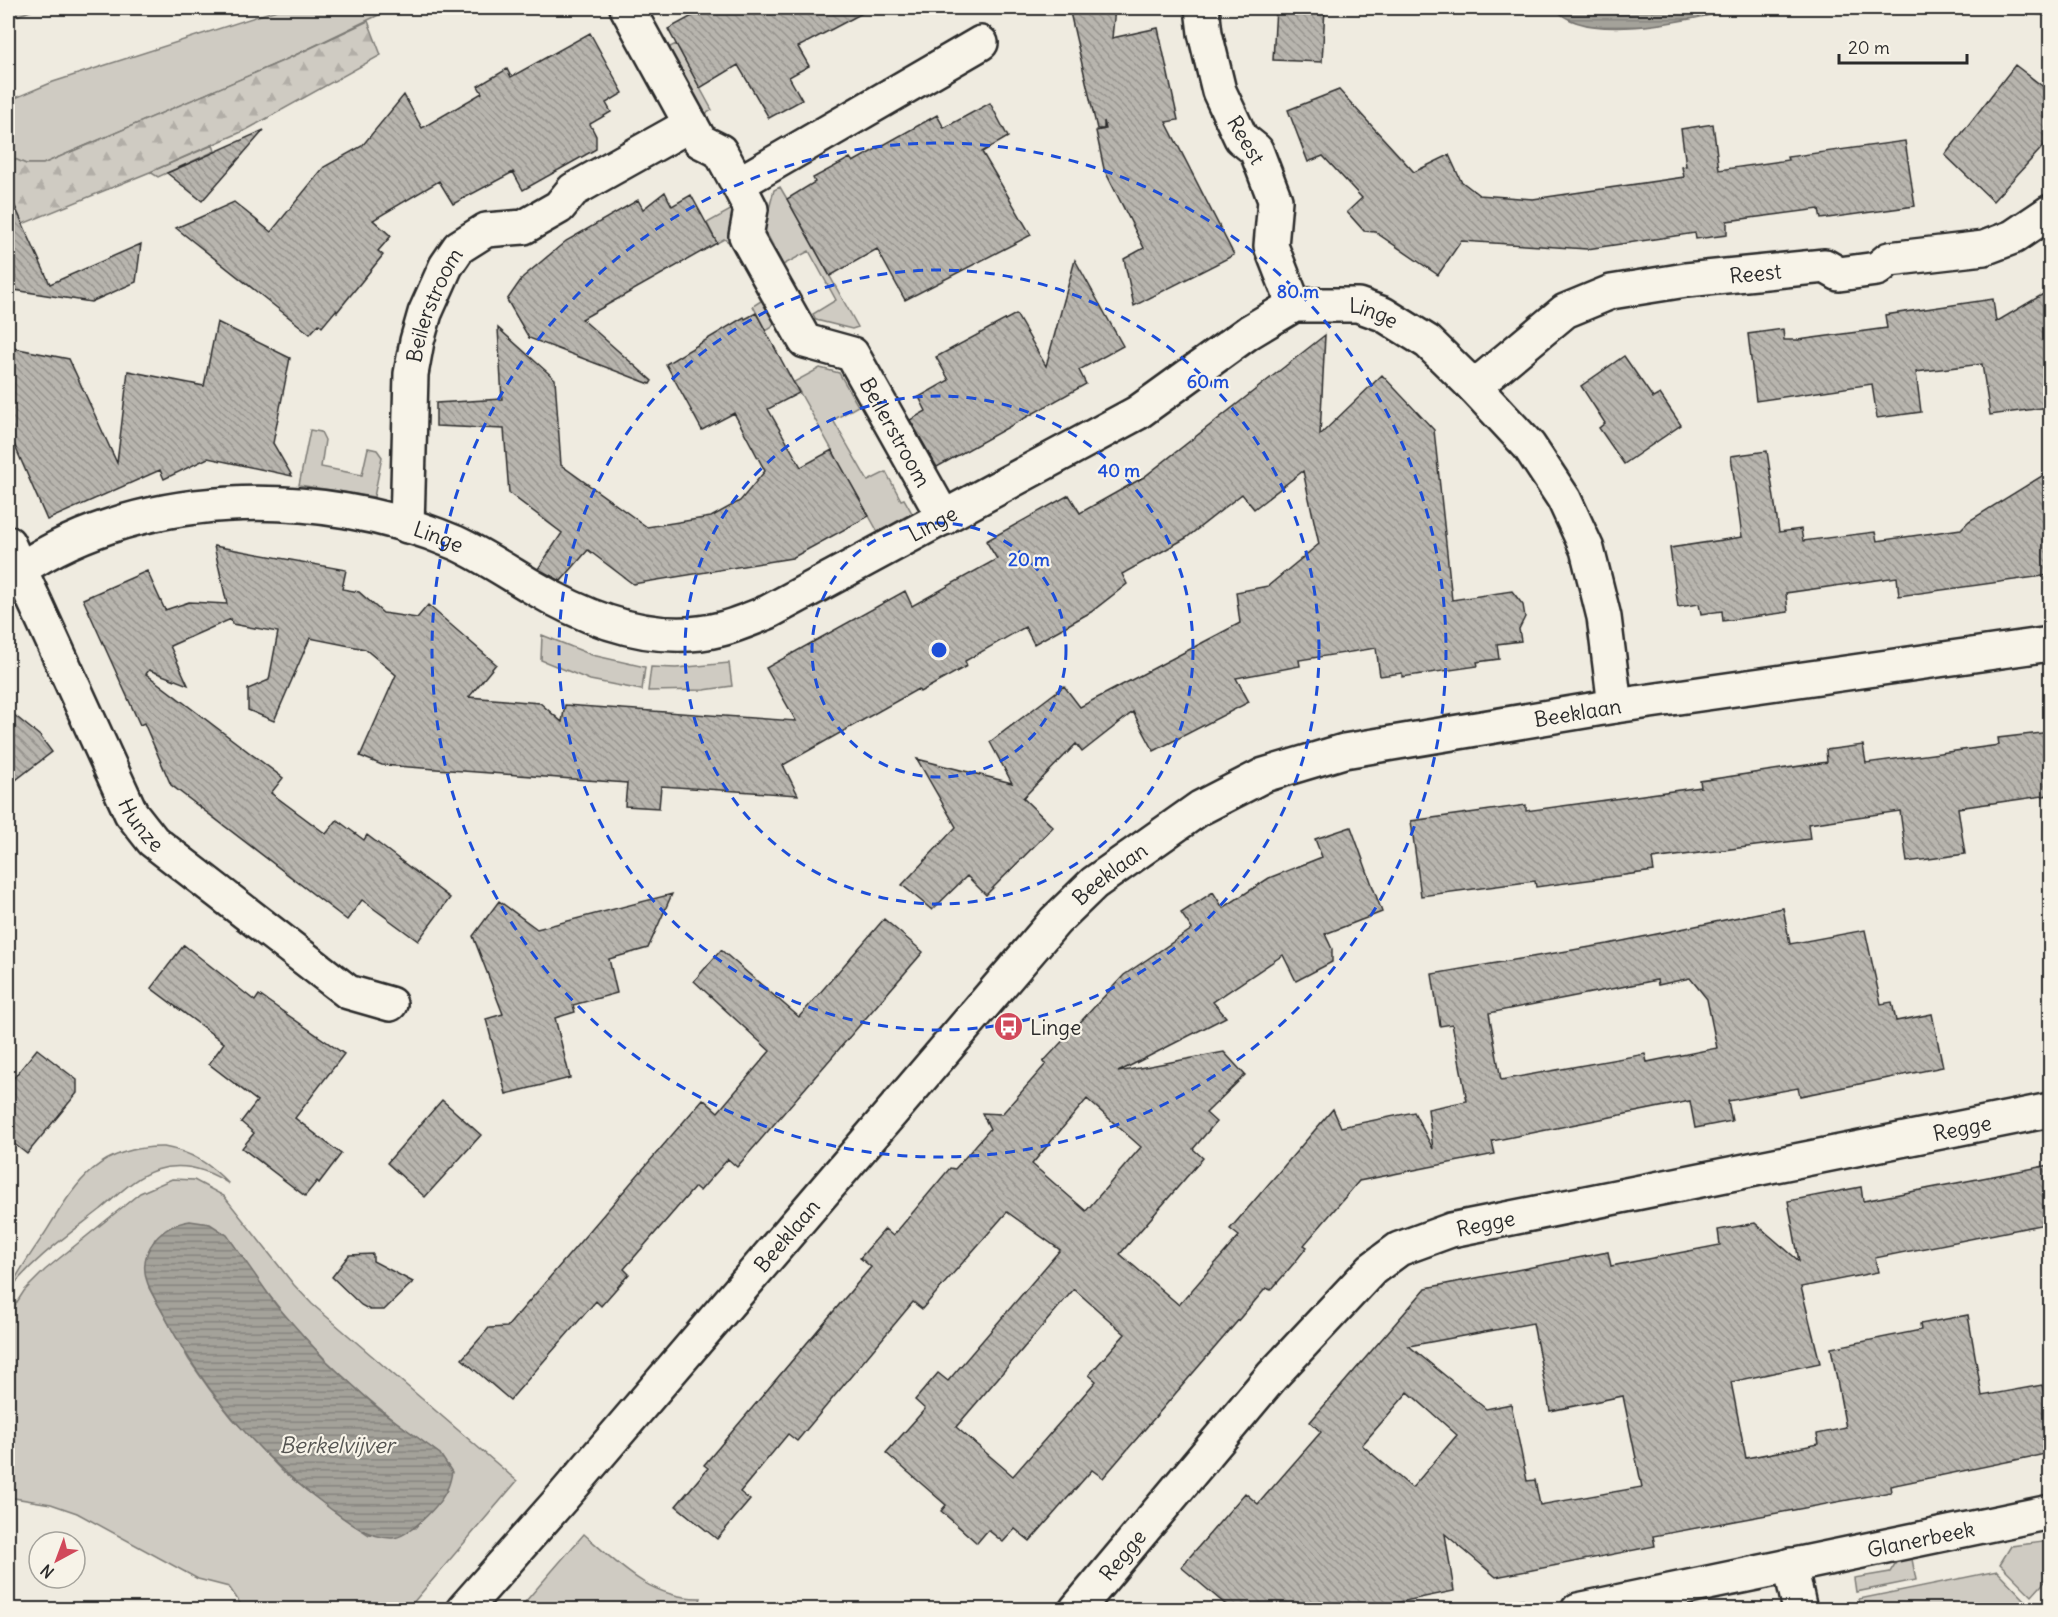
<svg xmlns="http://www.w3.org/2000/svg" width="2058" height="1617" viewBox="0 0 2058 1617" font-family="Delius,sans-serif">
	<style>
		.grass { fill: #cfcbc2; stroke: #7d7b76; stroke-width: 1.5; fill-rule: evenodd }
		.forest { fill: url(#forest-firs); stroke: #7d7b76; stroke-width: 1.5 }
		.water { fill: url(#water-rules); stroke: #74726e; stroke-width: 1.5 }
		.building { fill: url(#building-back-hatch); stroke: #2b2b2b; stroke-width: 1.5; fill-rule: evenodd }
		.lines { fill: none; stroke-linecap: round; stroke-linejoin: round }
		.minor-casing { stroke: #2b2b2b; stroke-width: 38 }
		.minor { stroke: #f7f3e8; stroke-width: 33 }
		.ring { fill: none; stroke: #1d4ed8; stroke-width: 3; stroke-dasharray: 10 8 }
		.labels { text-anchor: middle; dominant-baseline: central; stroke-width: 4.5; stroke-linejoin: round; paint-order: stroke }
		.street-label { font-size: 21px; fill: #2b2b2b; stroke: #f7f3e8 }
		.poi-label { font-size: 21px; fill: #2b2b2b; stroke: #f7f3e8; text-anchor: start }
		.water-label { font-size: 22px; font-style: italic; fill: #555552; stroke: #f7f3e8 }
		.centre { fill: #1d4ed8; stroke: #f7f3e8; stroke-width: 3 }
		.ring-label { font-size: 18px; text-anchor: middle; font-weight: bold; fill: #1d4ed8; stroke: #f7f3e8; stroke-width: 4.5; stroke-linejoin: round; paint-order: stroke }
	</style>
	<defs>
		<pattern id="forest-firs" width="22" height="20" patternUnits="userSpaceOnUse" patternTransform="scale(1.5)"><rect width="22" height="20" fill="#cfcbc2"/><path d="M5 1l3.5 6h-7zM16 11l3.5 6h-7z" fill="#b2aea7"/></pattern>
		<pattern id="water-rules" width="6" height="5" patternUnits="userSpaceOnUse" patternTransform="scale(1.5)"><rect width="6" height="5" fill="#a4a29a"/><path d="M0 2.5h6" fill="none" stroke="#86847e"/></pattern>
		<pattern id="building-back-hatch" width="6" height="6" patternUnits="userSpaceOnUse" patternTransform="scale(1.5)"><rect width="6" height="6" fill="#b8b5ae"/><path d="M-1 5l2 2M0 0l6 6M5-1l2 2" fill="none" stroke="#96938e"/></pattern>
	</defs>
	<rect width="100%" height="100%" fill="#efebe0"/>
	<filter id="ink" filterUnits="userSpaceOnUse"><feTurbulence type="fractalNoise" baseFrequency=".0167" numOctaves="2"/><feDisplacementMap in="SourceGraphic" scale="12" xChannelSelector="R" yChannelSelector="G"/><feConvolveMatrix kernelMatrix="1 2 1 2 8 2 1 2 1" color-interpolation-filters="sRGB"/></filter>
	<g filter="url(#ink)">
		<path class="grass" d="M8,8H39L8,19Z
			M283,8H393L285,60L43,164H25L8,156V101L53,82Z
			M676,44L712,110L707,113L702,112L669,52L670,47Z
			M213,145L215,151L158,177L150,172Z
			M780,187L787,199L858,327L852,329L816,320L813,314L836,300L809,251L783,265L764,228L774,190Z
			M734,208L775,320L771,328L766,331L753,306L761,301L730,243L724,239L717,243L707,223Z
			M820,368L839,373L858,406L833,420L868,481L886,472L901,500L904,499L912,513L878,532L794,382Z
			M310,430L321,432L325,440L321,467L362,475L368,448L377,450L382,457L374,497L299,485Z
			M542,635L592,655L645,667L642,690L590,680L541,660Z
			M729,663L732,686L704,690L648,691L651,667L676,668Z
			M164,1147C192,1152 210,1164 229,1184C207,1169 182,1162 156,1170C134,1177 117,1196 100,1210C68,1235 33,1259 8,1292C18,1272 32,1252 45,1233C77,1182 97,1146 164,1147Z
			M172,1179L194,1180L224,1196L294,1285L312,1304L517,1481L412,1604L404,1609H244L229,1587L198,1579L77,1513L51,1504L8,1497V1316L24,1291L45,1270L140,1193ZM155,1239L233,1244C289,1332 355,1395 440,1454L447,1490L415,1528L369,1535L339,1515L282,1471L232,1418L210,1390L189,1360L149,1288L146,1258Z
			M584,1534C619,1565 651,1599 701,1598L697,1609H519Z
			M2050,1541V1576L2032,1596L2000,1564L2011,1546Z
			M1911,1554L1916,1580L1856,1592L1854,1578L1890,1572L1900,1556Z
			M1997,1571L2027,1602L2019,1609H1861L1859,1599Z
			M1523,1599V1607L1519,1609H1471Z"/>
		<path class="forest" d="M368,21L381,55L246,130L150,172L8,230V156L26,164H43L285,60Z"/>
		<path class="water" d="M1555,8H1742C1701,17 1584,47 1555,8Z
			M1983,8H2050V16Z
			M190,1221L210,1224L227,1235L276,1305L325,1360L380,1410L440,1454L452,1472C451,1477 450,1484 447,1489C441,1504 408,1539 391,1538C366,1537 347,1521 328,1507C257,1455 202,1389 162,1311C156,1301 149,1290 146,1278C139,1249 162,1225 190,1221Z"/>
		<path class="building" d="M707,8H872L798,47L809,66L789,77L802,100L769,118L738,65L700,88L668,29Z
			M1069,8H1115L1112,38L1158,28L1178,120L1166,122L1234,255L1134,306L1124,259L1144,248L1104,169L1096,131L1106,129L1104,121V129H1097Z
			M1276,8H1325L1322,62L1273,60Z
			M590,33L623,93L606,103L611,112L590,124L596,136V149L523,190L513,172L453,204L439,181L373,220L391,236L378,251L383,255L337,312L336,310L322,327L319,324L310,334L176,228L234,202L271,232L324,167L362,146L404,95L422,128L482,93L478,86L507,69L511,77Z
			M2015,65L2050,92V139L1993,201L1945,155Z
			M1339,90L1414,172L1449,155L1461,181L1479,195L1533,199L1684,177L1682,167L1686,166L1681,129L1713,124L1719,170L1788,160L1787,157L1905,141L1915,206L1821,219L1819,209L1727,221V235L1696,239L1695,233L1587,249L1461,241L1438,275L1375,232L1364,231L1347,212L1362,198L1323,156L1308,162L1288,110Z
			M990,103L1008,137L982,152L1031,235L905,300L877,249L830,276L787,199L815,182L813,178L850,158L853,162L937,115L944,128Z
			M264,130L202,201L167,173L197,160Z
			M8,191L50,284L141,244L136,282L91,302L8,289Z
			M665,192L672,206L691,195L717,243L582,319L652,381L650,384L529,338L507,300L523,277L566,241L638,200L643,209Z
			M1075,260L1123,346L1079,370L1086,384L937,467L910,420L926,411L919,397L949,380L936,357L1016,314L1046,366Z
			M2050,290V407L1990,415L1982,364L1916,372L1921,412L1877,418L1872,384L1756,401L1748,334L1783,329L1784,340H1798L1887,328L1885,315L1993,299L1996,322Z
			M756,313L799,393L768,409L801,467L832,450L869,516L792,558L633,584L588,550L561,581L538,569L562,533L509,493L504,429L436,426V403L502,399L498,328L555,379L561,465L647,527L711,517L740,501L765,471L734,413L702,430L666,364L744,317L745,319Z
			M217,322L290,358L273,443L292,476L208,458L164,479L160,470L47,520L8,430V347L69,359L117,463L128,371L204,386Z
			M1325,335L1320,435L1382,375L1434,430L1452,600L1512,591L1523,605L1525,617L1519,629L1521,641L1497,644L1499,659L1477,662L1478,666L1402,677V673L1380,676L1376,648L1299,660L1300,666L1236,678L1249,702L1154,751L1133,712L1082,752L1076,744L1023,798L1053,827L986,895L967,876L932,910L902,885L956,827L917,759L1012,783L990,742L1064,686L1080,707L1240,623L1236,592L1268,586L1319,544L1303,471L1254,509L1242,494L1186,538L1122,574L1127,584L1091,612L1034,644L1025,627L965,661L967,666L920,692L918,689L783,765L798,795L661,786L659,808L625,806L627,783L382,765L360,756L396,675L365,649L310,638L274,721L248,710V689L269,680L278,632L232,624L231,619L170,646L188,685L149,670L146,674L283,778L271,793L326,834L337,820L364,840L367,835L450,898L418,941L362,900L347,920L171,785L144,723L140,725L83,599L147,571L165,610L189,602L227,604L214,546L346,570L342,589L359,592L383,613L417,618L428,605L496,664L469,697L540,703L562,722L565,705L796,721L766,668L905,591L912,606L997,559L986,541L1069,495L1080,513L1144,477Z
			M1624,356L1653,398L1660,394L1681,425L1624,464L1599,428L1605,423L1581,386Z
			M1767,451L1779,532L1801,529L1803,541L1875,532L1877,541L1961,529L1969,521L2050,471V575L1899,596L1897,577L1786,593L1788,612L1723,621L1722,611L1701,614L1699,604L1678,607L1670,548L1742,537L1731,456Z
			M8,710L40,736L52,752L8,786Z
			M2050,732V795L1958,808L1965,854L1907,862L1900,811L1808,824L1810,839L1652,859L1654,871L1536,887L1535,881L1421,896L1411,821L1526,805V811L1701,787L1700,781L1827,762L1826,750L1863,745L1866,763L1999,745L1998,738Z
			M1351,827L1382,912L1325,934L1332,949V962L1296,981L1283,955L1213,1002L1226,1017L1118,1072L1224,1052L1245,1075L1206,1113L1216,1122L1193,1149L1203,1158L1120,1254L1179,1305L1239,1236L1230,1229L1333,1109L1341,1127L1414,1112L1433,1149L1428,1109L1467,1101L1452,1024L1440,1026L1432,974L1608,944L1783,908L1790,944L1865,930L1881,1004L1892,1002L1896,1021L1932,1014L1943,1067L1800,1096L1798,1088L1728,1101L1732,1121L1695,1128L1690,1101L1492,1141L1495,1154L1359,1181L1304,1245L1307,1247L1295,1262L1271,1290L1266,1288L1103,1478L1092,1470L1030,1541L1015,1529L1003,1542L988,1530L977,1543L941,1511L946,1505L886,1453L925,1409L915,1400L938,1373L948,1381L1060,1250L1007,1212L922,1309L913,1302L797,1441L788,1434L740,1492L750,1500L717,1539L676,1506L708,1468L704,1465L871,1267L860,1258L885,1229L893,1236L950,1168L955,1169L990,1129L982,1113L1002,1114L1046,1064L1043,1062L1124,975L1192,929L1181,913L1213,892L1223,908L1269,878L1322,857L1315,839ZM1690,978L1707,999L1717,1048L1647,1062L1645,1054L1501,1080L1489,1013L1657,980L1658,985ZM1087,1099L1141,1147L1086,1211L1032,1164ZM1074,1289L1125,1334L1089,1375L1096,1381L1013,1476L956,1427Z
			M672,894L648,948L609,959L617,993L573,1005L575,1012L555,1018L570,1078L506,1094L486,1019L503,1014L473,936L499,901L537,929Z
			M884,919L923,952L737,1167L728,1159L700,1191L695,1187L624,1269L629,1274L601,1306L596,1301L510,1400L462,1359L489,1328L507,1327L703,1099L718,1112L770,1051L694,981L721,950L799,1017Z
			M184,945L255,1001L259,995L344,1054L295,1118L341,1154L319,1183L317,1181L305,1196L242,1148L254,1133L241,1122L257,1101L209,1064L224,1043L151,988Z
			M37,1049L77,1080V1093L27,1154L8,1139V1085Z
			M442,1100L481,1135L425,1197L387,1163Z
			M2050,1165V1223L1875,1258L1878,1272L1801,1287L1820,1363L1731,1382L1746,1458L1819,1444L1817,1434L1846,1428L1831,1348L1921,1330L1920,1324L1968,1315L1982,1396L2042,1385L2044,1393L2050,1392V1453L1890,1486L1891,1492L1653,1536L1655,1546L1496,1577L1445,1534L1454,1591L1361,1610H1232L1181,1567L1245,1493L1258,1504L1321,1432L1310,1422L1426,1288L1608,1252L1611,1266L1720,1245L1718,1230L1755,1223L1799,1261L1788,1201L1861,1187L1863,1201ZM1533,1323L1550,1411L1623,1396L1642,1487L1540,1505L1535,1480L1527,1481L1511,1404L1486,1409L1409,1346ZM1408,1392L1457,1435L1412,1488L1362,1445Z
			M373,1254V1261L413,1282L384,1310H370L361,1305L332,1277L349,1255Z"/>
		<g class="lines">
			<defs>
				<g id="minor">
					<path id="s1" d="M627,8L700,141L720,151L738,184L751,209L746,236L805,341L852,354L944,518"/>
					<path d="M1202,8L1205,33L1219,91L1241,138L1256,150L1275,200L1271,246L1294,305"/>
					<path d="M738,184L981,43"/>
					<path id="s2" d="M1474,387L1565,311L1611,292L1686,280L1825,266L1839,274L1877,269L1889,259L1984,248L2013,237L2050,212"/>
					<path id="s3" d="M407,526L411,374L417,341L425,313L446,266L459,247L486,230L524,227L559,207L573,190L691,124"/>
					<path id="s4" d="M8,543L131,813L153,841L348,992L390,1004"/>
					<path id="s5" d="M8,578C130,487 319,484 456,543C482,555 506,571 531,586C586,619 655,646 721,629C737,625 753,618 768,612L1137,413L1249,332L1294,305H1358L1383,314L1428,342L1474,387L1529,446L1564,499L1587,549L1604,617L1615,706"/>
					<path d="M1790,1565L1800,1610"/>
					<path id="s6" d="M463,1610L562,1498L1055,921L1094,883L1200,808L1264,775L1344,751L1615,706L2050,644"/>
					<path id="s7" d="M1076,1610L1272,1376L1372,1269L1399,1249L1451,1230L2050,1110"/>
					<path id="s8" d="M1578,1610L2050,1512"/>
				</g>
			</defs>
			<use href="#minor" class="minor-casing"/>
			<use href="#minor" class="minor"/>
		</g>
	</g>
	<g class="ring">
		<circle cx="939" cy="650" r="127"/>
		<circle cx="939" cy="650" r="254"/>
		<circle cx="939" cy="650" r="380"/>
		<circle cx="939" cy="650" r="507"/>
	</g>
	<defs>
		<symbol id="bus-disc" viewBox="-11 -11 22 22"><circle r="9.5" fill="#d1495b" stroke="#f7f3e8"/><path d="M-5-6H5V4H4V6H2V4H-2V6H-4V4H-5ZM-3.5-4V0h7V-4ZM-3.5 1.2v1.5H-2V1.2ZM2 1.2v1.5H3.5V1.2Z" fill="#fff"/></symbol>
	</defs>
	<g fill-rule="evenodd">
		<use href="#bus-disc" x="992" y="1010" width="33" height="33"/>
	</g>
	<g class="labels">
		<g class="street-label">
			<text transform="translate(1246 140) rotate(59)">Reest</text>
			<text stroke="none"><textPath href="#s2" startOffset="314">Reest</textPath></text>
			<text stroke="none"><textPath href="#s3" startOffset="225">Beilerstroom</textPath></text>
			<text stroke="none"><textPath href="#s5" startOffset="1496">Linge</textPath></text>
			<text stroke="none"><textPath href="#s1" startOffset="526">Beilerstroom</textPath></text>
			<text stroke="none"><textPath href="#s5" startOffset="992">Linge</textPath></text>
			<text stroke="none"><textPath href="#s5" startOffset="450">Linge</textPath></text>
			<text stroke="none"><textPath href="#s6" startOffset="1485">Beeklaan</textPath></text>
			<text stroke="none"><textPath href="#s4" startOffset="312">Hunze</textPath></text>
			<text stroke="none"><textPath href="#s6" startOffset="981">Beeklaan</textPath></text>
			<text stroke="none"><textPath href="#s7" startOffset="1062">Regge</textPath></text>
			<text stroke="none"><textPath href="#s7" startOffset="576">Regge</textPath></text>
			<text stroke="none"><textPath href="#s6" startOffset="495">Beeklaan</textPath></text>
			<text stroke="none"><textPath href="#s8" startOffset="350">Glanerbeek</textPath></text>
			<text stroke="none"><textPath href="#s7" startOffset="72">Regge</textPath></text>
		</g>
		<g class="poi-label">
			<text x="1030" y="1027">Linge</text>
		</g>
		<g class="water-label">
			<text x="337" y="1445">Berkelvijver</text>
		</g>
	</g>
	<circle cx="939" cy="650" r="9" class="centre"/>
	<g class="ring-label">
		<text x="1298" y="298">80 m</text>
		<text x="1208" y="388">60 m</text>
		<text x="1119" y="477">40 m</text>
		<text x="1029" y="566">20 m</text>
	</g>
	<rect width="2058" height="1617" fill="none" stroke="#f7f3e8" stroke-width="30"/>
	<rect x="15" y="15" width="2028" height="1587" fill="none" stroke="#2b2b2b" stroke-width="2" filter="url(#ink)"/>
	<g transform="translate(57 1560) rotate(221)"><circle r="28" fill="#f7f3e8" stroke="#a5a39c" stroke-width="1.5"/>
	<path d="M0-4.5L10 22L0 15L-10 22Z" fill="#d1495b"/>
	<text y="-9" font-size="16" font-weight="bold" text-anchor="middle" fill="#2b2b2b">N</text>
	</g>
	<path d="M1839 54v9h128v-9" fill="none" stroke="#2b2b2b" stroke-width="3"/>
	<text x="1848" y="54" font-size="18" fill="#2b2b2b" stroke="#f7f3e8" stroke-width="4.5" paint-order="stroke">20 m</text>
</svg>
